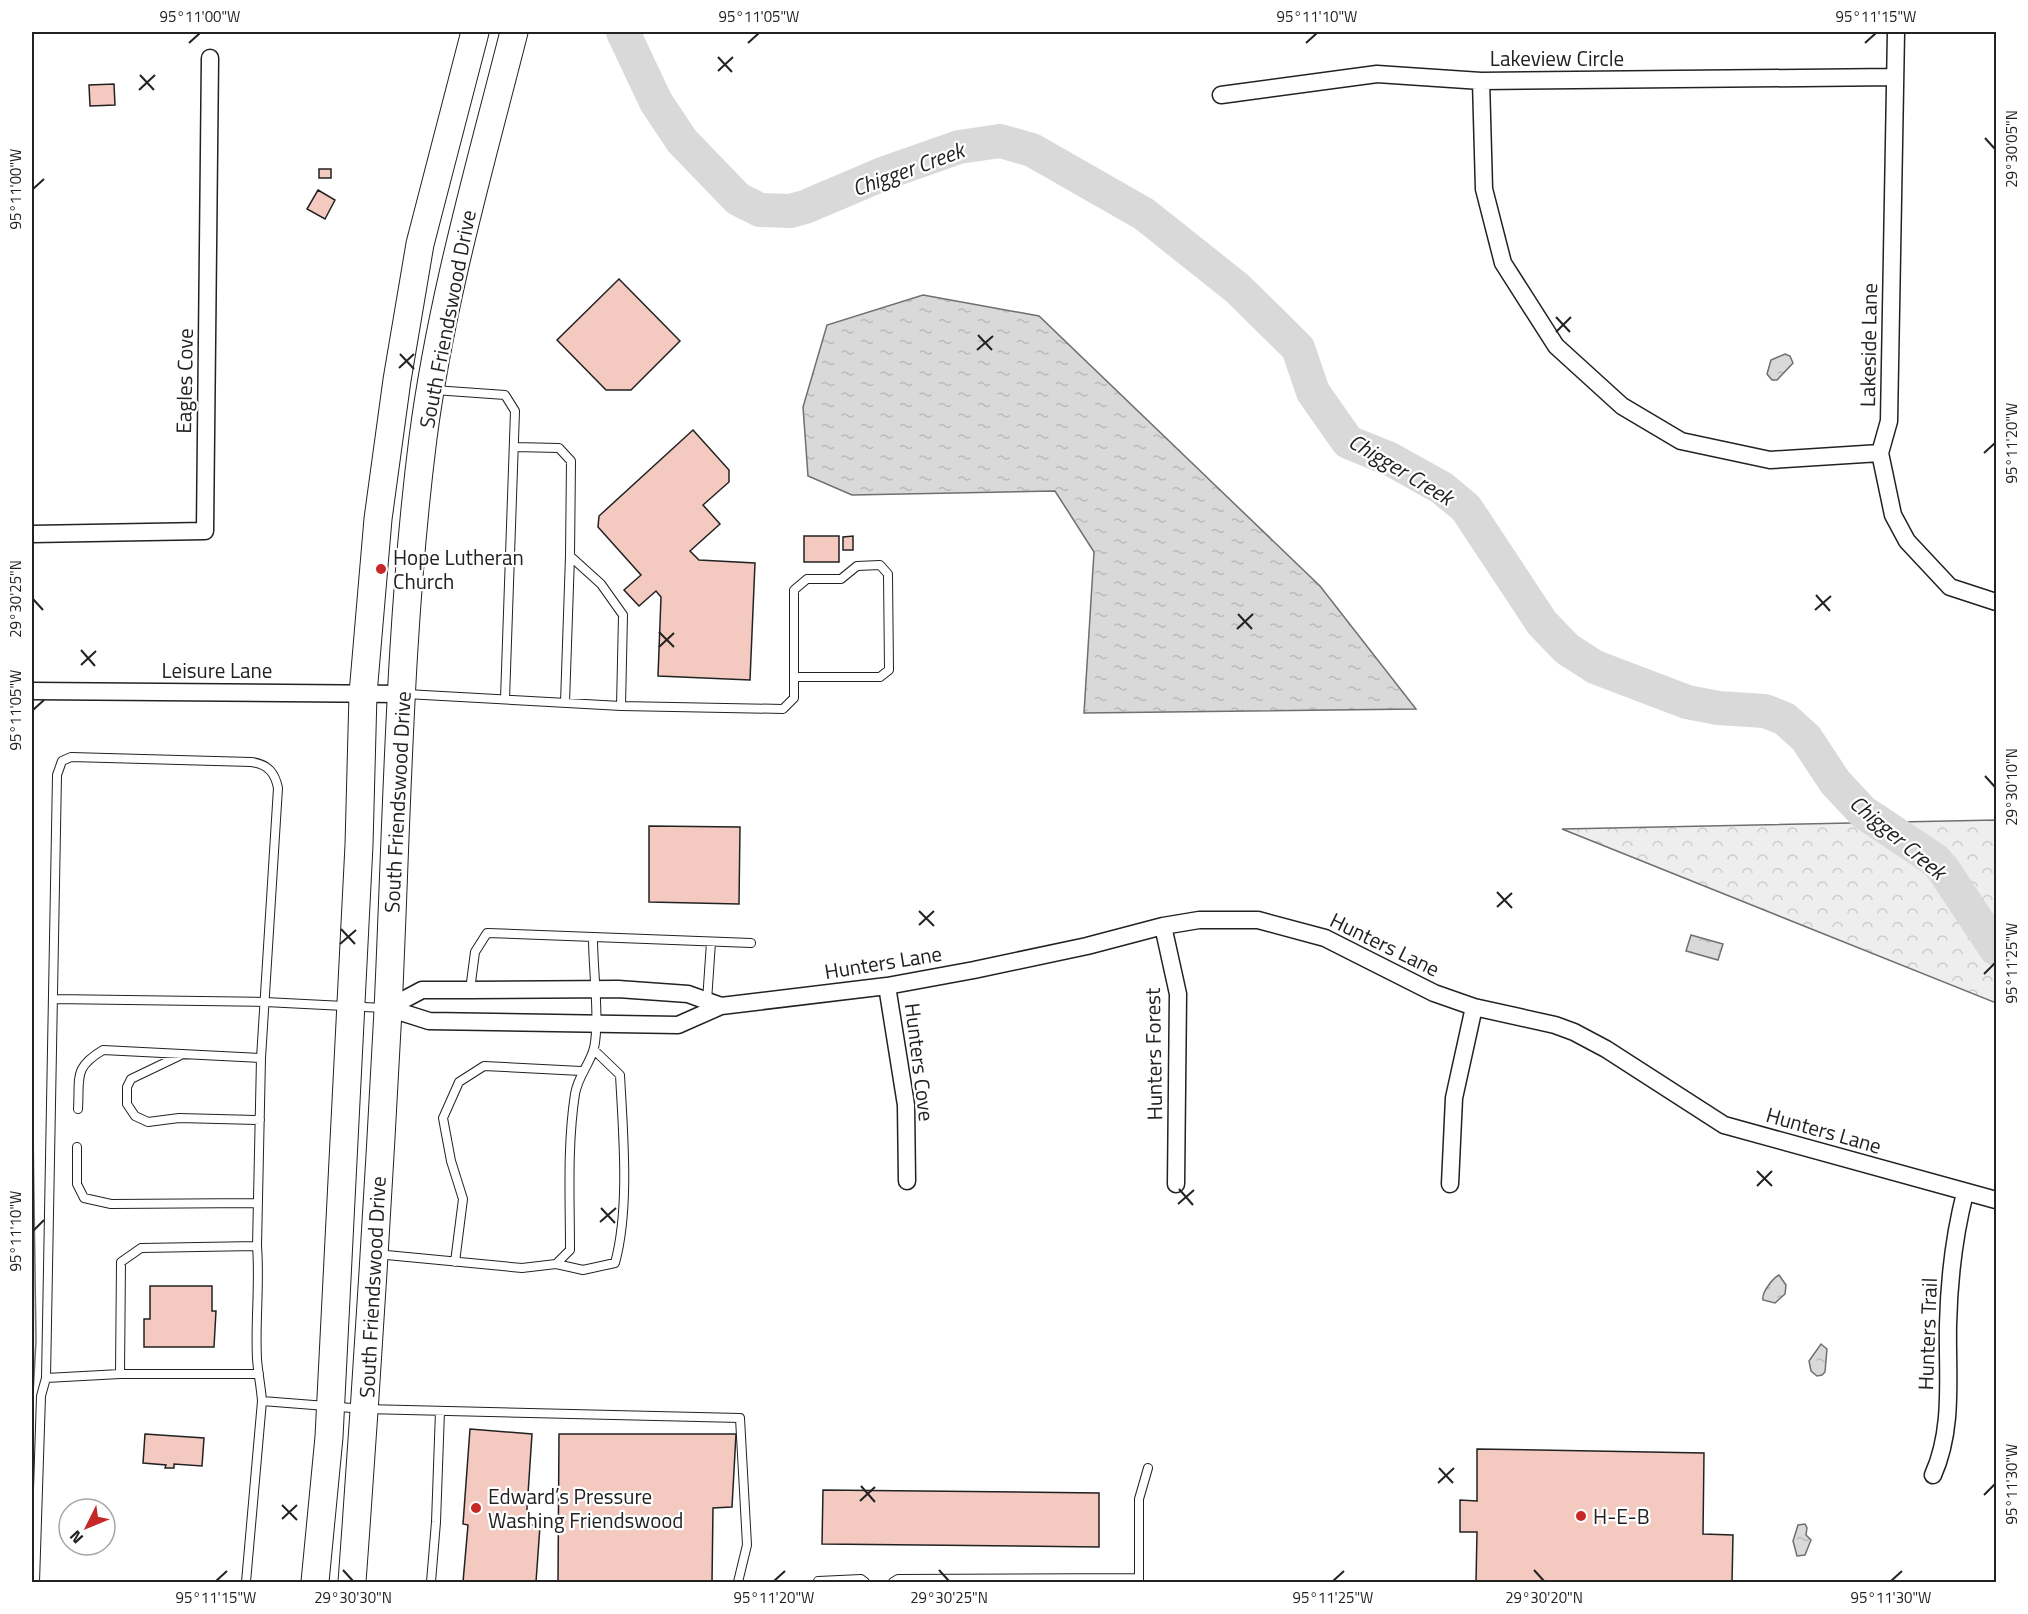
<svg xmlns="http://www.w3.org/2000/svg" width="2028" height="1614" viewBox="0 0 2028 1614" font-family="'Titillium Web',sans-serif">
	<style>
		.grass { fill: url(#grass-dots); stroke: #6f6f6f; stroke-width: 1.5 }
		.forest { fill: url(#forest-crowns); stroke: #6f6f6f; stroke-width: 1.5 }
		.water { fill: url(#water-ripples); stroke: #6f6f6f; stroke-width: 1.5 }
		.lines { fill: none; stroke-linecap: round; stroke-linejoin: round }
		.river { stroke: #d9d9d9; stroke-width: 34 }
		.building { fill: #f3c9c0; stroke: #222; stroke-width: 1.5 }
		.service-casing { stroke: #222; stroke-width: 10 }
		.minor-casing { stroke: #222; stroke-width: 19 }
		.primary-casing { stroke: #222; stroke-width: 29 }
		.service { stroke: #fff; stroke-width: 8 }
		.minor { stroke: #fff; stroke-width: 16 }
		.primary { stroke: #fff; stroke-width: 27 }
		.ticks { fill: none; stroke: #222; stroke-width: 2 }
		.poi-dot { fill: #c62828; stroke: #fff; stroke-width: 2 }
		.labels { text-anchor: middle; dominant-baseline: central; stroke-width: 4.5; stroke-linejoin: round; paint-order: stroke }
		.street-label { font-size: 21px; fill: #222; stroke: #fff }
		.poi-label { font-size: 21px; fill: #222; stroke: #fff; text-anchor: start }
		.water-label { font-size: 22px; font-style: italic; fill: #222; stroke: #fff }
		.neatline { fill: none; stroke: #222; stroke-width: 2 }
		.ticks-label { font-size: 15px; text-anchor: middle; fill: #222 }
	</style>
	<defs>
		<pattern id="grass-dots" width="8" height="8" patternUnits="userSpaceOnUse" patternTransform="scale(1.5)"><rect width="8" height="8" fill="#eee"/><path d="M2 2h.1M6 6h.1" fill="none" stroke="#ccc" stroke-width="1.8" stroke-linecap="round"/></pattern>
		<pattern id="forest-crowns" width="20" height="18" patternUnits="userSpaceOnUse" patternTransform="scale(1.5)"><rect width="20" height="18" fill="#eee"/><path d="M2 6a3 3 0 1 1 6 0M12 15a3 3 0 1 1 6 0" fill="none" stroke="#ccc"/></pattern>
		<pattern id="water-ripples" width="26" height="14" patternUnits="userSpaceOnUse" patternTransform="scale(1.5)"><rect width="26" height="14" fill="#d9d9d9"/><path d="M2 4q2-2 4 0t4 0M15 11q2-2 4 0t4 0" fill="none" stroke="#bababa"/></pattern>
	</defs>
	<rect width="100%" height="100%" fill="#fff"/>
	<path class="grass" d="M32,1057L36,1341L32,1412Z"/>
	<path class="forest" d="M1996,820V1003L1562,829Z"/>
	<path class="water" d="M923,295L1039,316L1320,586L1416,709L1084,713L1094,552L1055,491L852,495L808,476L803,407L827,325Z
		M1785,354L1790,356L1793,363L1777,380H1772L1767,374L1771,360Z
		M1691,935L1723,944L1718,960L1686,951Z
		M1779,1275L1786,1285L1785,1294L1775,1303L1763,1300C1761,1293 1773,1278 1779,1275Z
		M1821,1344L1827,1349L1825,1372L1822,1375L1817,1376L1811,1371L1809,1361Z
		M1805,1524L1807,1528L1806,1535L1811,1540L1805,1555L1797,1556L1793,1541L1798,1525Z"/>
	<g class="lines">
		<path class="river" d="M623,32L656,102L682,141L738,199L760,210L790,211L805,207L885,173L959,147L1000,141L1032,150L1144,214L1237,288L1298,348L1313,392L1348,442L1390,459L1442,488L1466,508L1542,623L1567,649L1595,667L1687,702L1718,708L1765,711L1785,719L1806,738L1835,782L1863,812L1935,860L1943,869L1996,949"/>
	</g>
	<path class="building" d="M114,84L115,105L90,106L89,85Z
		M319,169H331V178H319Z
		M318,190L335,200L325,219L307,209Z
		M619,279L680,341L631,390H606L557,340Z
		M693,430L729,470V482L703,505L720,524L690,551L699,560L755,563L750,680L658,676L661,597L656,591L639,606L624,590L641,575L598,527L599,516Z
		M804,536H839V562H804Z
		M853,536V550H843V537Z
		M649,826L740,827L739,904L649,902Z
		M150,1286H212V1311H216L214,1347H144V1319H150Z
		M470,1429L532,1434L526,1524L540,1526L536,1582H463L468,1525L463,1524Z
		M145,1434L204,1438L202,1466L174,1464V1468H165L166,1465L143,1463Z
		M559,1434H736L732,1507L713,1508L712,1582H558Z
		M1477,1449L1704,1453L1703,1534L1733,1535L1732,1582H1476L1477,1532H1460V1500L1477,1501Z
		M823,1490L1099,1493V1547L822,1544Z"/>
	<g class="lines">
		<defs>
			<path id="service" d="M434,390L505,395L515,411L505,699
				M514,447L559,448L571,461L570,556L601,584L623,615L621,706
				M406,694L621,706L783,709L794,698V590L807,579H841L857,566L880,565L888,574L889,670L880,677H794
				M565,703L570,556
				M470,990L475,952L487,933L751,943
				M53,999L265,1002L384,1008
				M707,1001L711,942
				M179,1056L131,1079L127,1087V1104L135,1116L148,1122L179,1118L260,1120
				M78,1109C80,1077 73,1068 103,1050L261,1058
				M77,1147V1184L84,1198L111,1204L257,1203
				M376,1254L522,1268L556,1264L570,1250C570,1198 567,1146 575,1094C578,1076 590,1064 594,1048C600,1021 593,969 593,939
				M455,1262L463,1199L451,1161L443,1118L459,1082L484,1066L581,1071
				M556,1264L583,1270L615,1263C630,1208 623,1132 620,1075L594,1050
				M259,1374H120L121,1262L141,1248L257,1246C260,1284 255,1322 257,1359C258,1373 261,1387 262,1401L365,1409L740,1418L747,1545L738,1582
				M46,1378L57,775L62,761L71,757L251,762C268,764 275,773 278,788L261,1058L257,1246
				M818,1581L861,1579L865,1582
				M35,1582L41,1396L46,1378L120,1374
				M246,1582L262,1401
				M431,1582L436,1522L440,1411
				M893,1582L898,1579L1139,1578
				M1139,1582V1499L1148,1468"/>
			<path id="minor" d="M1896,32L1889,421L1880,453L1893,515L1907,541L1950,587L1996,602
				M1481,81L1484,189L1503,263L1556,346L1622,406L1681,441L1770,460L1880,453
				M1221,95L1377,74L1481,81L1895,77
				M32,534L205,531L210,58
				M32,691L403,694
				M1163,926L1178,994L1176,1184
				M887,986L906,1105L907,1181
				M388,1008L429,1021L678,1025L721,1006L887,986L974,970L1087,946L1163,926L1199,920H1258L1325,938L1434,993L1474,1007L1555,1025L1574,1032L1606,1049L1724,1125L1996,1200
				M388,1008L422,990H470L618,989L688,994L721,1006
				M1450,1184L1454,1098L1474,1007
				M1933,1475C1954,1428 1947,1376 1948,1325C1949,1280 1954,1236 1965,1193"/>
			<path id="primary" d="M315,1582L329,1437L359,845L363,694L378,519L397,380L420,244L475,32
				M352,1582C366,1392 378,1201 388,1010C397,819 399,627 423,438C441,300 480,166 514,32"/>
		</defs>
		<use href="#service" class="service-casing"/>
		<use href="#minor" class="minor-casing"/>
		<use href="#primary" class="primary-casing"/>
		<use href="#service" class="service"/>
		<use href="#minor" class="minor"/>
		<use href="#primary" class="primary"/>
	</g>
	<path class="ticks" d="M189,43L200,33M748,43L759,33M1306,43L1317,33M1865,43L1876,33M718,57L732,72M718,71L733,57M140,75L154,90M139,90L155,75M1985,138L1995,149M33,189L44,179M1556,317L1570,332M1556,332L1571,317M978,335L992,350M977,350L993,336M400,354L414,369M399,368L414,354M1984,453L1995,443M1816,595L1830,611M33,599L43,610M1815,610L1831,596M1238,614L1252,629M1237,629L1253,614M659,632L674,647M659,647L674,633M81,650L95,666M81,665L96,651M33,710L44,700M1985,776L1995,787M1497,892L1512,908M1497,907L1512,893M919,911L934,926M919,925L934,911M341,929L355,944M340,944L356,930M1984,974L1995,963M1757,1171L1772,1186M1757,1186L1772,1171M1179,1189L1193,1205M1178,1204L1194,1190M601,1208L615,1223M600,1222L616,1208M33,1231L44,1220M1439,1468L1453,1483M1438,1483L1454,1468M861,1486L875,1502M1984,1495L1995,1484M860,1501L875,1487M282,1505L297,1520M282,1519L297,1505M343,1570L353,1581M939,1570L949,1581M1534,1570L1544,1581M216,1581L227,1571M774,1581L785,1571M1333,1581L1344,1571M1891,1581L1902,1571"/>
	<g class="poi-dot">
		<circle cx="381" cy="569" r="6"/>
		<circle cx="476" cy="1508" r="6"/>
		<circle cx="1581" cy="1516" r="6"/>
	</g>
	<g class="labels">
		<g class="street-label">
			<text x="1557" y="58">Lakeview Circle</text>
			<text transform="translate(447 319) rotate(-79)">South Friendswood Drive</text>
			<text transform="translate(1868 345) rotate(-89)">Lakeside Lane</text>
			<text transform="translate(184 381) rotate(-89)">Eagles Cove</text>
			<text x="217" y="670">Leisure Lane</text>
			<text transform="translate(397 802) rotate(-87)">South Friendswood Drive</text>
			<text transform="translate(1385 944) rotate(26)">Hunters Lane</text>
			<text transform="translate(883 962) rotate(-9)">Hunters Lane</text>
			<text transform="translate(1153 1054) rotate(-91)">Hunters Forest</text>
			<text transform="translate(920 1062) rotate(83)">Hunters Cove</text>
			<text transform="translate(1824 1130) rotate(16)">Hunters Lane</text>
			<text transform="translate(372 1287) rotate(-87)">South Friendswood Drive</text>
			<text transform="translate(1927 1334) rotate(-88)">Hunters Trail</text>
		</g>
		<g class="poi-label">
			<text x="393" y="557">Hope Lutheran<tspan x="393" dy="24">Church</tspan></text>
			<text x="488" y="1496">Edward’s Pressure<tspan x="488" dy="24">Washing Friendswood</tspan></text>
			<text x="1593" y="1516">H-E-B</text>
		</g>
		<g class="water-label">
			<text transform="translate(908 169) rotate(-20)">Chigger Creek</text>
			<text transform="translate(1401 469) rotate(31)">Chigger Creek</text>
			<text transform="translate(1898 837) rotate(40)">Chigger Creek</text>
		</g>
	</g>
	<rect width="2028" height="1614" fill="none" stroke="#ffffff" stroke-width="66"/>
	<g transform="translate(87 1527) rotate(227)"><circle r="28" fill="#ffffff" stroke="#a7a7a7" stroke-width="1.5"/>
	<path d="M0-4.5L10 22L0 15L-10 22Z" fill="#c62828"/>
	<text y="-9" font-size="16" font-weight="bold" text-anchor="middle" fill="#222222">N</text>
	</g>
	<rect x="33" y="33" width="1962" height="1548" class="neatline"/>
	<g class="ticks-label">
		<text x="200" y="22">95°11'00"W</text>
		<text x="759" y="22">95°11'05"W</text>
		<text x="1317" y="22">95°11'10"W</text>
		<text x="1876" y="22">95°11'15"W</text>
		<text transform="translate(2012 149) rotate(-90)" y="5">29°30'05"N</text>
		<text transform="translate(16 189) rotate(-90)" y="5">95°11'00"W</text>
		<text transform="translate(2012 443) rotate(-90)" y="5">95°11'20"W</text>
		<text transform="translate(16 599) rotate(-90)" y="5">29°30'25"N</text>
		<text transform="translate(16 710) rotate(-90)" y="5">95°11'05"W</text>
		<text transform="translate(2012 787) rotate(-90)" y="5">29°30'10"N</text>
		<text transform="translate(2012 963) rotate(-90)" y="5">95°11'25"W</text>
		<text transform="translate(16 1231) rotate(-90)" y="5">95°11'10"W</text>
		<text transform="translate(2012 1484) rotate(-90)" y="5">95°11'30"W</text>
		<text x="216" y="1603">95°11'15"W</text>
		<text x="353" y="1603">29°30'30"N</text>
		<text x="774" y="1603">95°11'20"W</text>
		<text x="949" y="1603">29°30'25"N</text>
		<text x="1333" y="1603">95°11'25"W</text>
		<text x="1544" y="1603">29°30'20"N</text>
		<text x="1891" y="1603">95°11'30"W</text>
	</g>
</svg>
